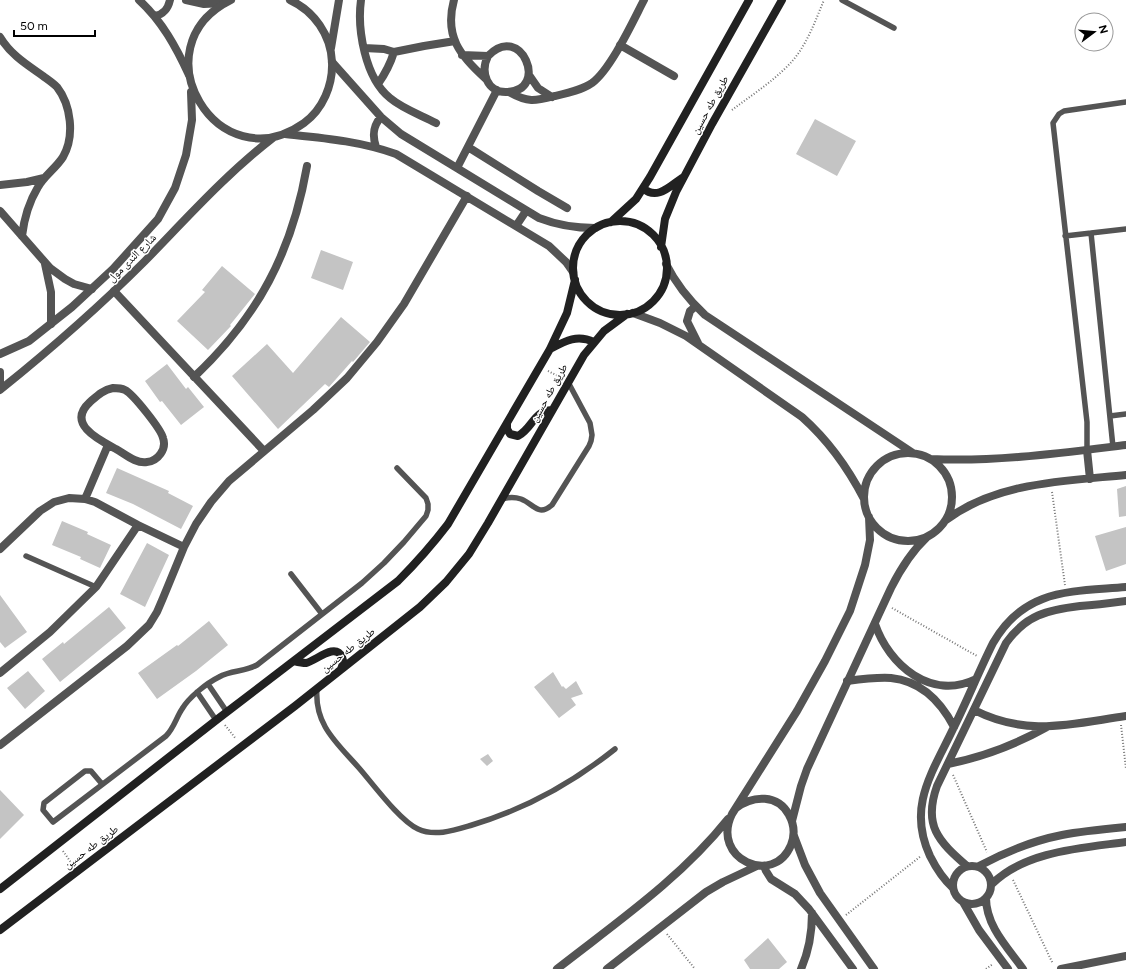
<svg xmlns="http://www.w3.org/2000/svg" width="1126" height="969" viewBox="0 0 1126 969" font-family="Figtree,'Noto Naskh Arabic',sans-serif">
	<style>
		.building { fill: #c4c4c4 }
		.lines { fill: none; stroke-linecap: round; stroke-linejoin: round }
		.path { stroke: #767676; stroke-width: 2; stroke-dasharray: 1 2; stroke-linecap: butt }
		.service { stroke: #545454; stroke-width: 5.5 }
		.minor { stroke: #545454; stroke-width: 8 }
		.tertiary { stroke: #545454; stroke-width: 8 }
		.secondary { stroke: #212121; stroke-width: 8 }
		.labels { text-anchor: middle; dominant-baseline: central; stroke-width: 3; stroke-linejoin: round; paint-order: stroke }
		.street-label { font-size: 11px; fill: #000; stroke: #fff }
	</style>
	<rect width="100%" height="100%" fill="#fff"/>
	<path class="building" d="M815,119L856,141L837,176L796,154Z
		M321,250L353,262L343,290L311,278Z
		M222,266L255,294L230,325L231,326L208,350L177,321L205,292L202,290Z
		M341,317L370,342L353,362L352,361L329,387L325,384L278,429L232,376L267,344L293,373Z
		M167,364L186,389L188,387L204,407L181,425L162,401L160,402L145,381Z
		M117,468L169,491L168,493L193,506L181,529L133,504L106,493Z
		M1126,486V516L1119,517L1117,489Z
		M62,521L88,532L87,534L111,545L100,568L80,559L81,557L52,545Z
		M1126,527V564L1106,571L1095,536Z
		M147,543L169,555L145,607L120,594Z
		M0,595L27,632L5,648L0,642Z
		M109,607L126,628L60,682L42,659L63,642L64,644Z
		M209,621L228,645L196,671L157,699L138,673L177,645L178,646Z
		M28,671L45,691L25,709L7,688Z
		M553,672L562,687L563,686L566,689L576,681L583,694L571,698L576,705L559,718L534,687Z
		M488,754L493,761L487,766L480,759Z
		M0,790L24,815L0,839Z
		M768,938L787,962L779,969H750L744,960Z"/>
	<g class="lines">
		<path class="path" d="M732,110C753,94 777,79 794,59C808,42 816,19 824,0
			M548,371L562,378
			M1052,492L1065,585
			M892,608L977,656
			M225,725L236,739
			M1121,725L1126,769
			M953,775L987,852
			M63,851L72,864
			M1013,880L1053,964
			M846,915L921,856
			M667,934L695,969
			M986,969L993,964"/>
		<path class="service" d="M842,0L894,28
			M1091,233L1113,447
			M1065,236L1126,229
			M1110,416L1126,414
			M1087,450V422L1053,123L1059,114L1064,111L1126,102
			M502,499C509,497 515,497 521,499C534,504 538,517 552,505L589,446L591,441L592,435L590,423L568,382
			M26,556L96,587
			M291,574L322,614
			M208,684L227,712
			M317,688C314,725 337,743 359,768C373,784 400,821 418,829C435,837 455,830 472,825C526,809 571,784 615,749
			M197,692L216,720
			M102,784L91,771H85L44,803L43,810L53,822L166,736C174,728 176,718 182,709C189,697 207,683 219,677C231,670 245,672 257,665L362,583L384,563L404,542L426,516L428,510V504L426,498L397,468"/>
		<path class="minor" d="M139,0C162,21 176,47 189,75
			M186,0L204,4L224,3
			M361,0C357,29 365,78 390,98C403,109 421,115 436,123
			M454,0C444,36 460,56 486,79
			M155,16C164,14 168,9 170,0
			M0,37C11,55 26,64 43,76C47,79 53,83 57,87C71,105 75,136 63,157C56,168 44,176 38,187C29,202 24,219 22,236
			M620,45L674,76
			M364,48L384,49L394,52L424,46L455,41
			M462,55L488,56C521,21 550,91 507,92C487,93 480,72 488,56
			M332,62L381,117L401,134L539,218C557,225 575,228 595,228
			M529,75L538,88L552,97
			M378,84C385,74 390,65 394,52
			M509,92C528,103 535,101 555,96C568,93 582,90 592,83C611,69 633,21 644,0
			M285,134C323,138 360,141 396,154L549,246L566,262L573,272
			M376,147C372,135 373,126 381,117
			M468,147L538,191L567,208
			M457,168L497,90
			M0,185L27,182L44,178
			M0,211L50,268L65,279L74,284L92,289
			M516,226L526,211
			M45,264L51,292V324
			M114,291L264,451
			M194,377C258,317 292,252 307,166
			M113,388C117,388 121,388 125,390C133,394 161,429 163,438C167,449 158,461 147,462C136,464 125,454 116,449C99,440 66,424 90,402C98,395 103,390 113,388Z
			M85,499L108,445
			M0,549L40,511L54,502L69,498L85,499L95,502L138,525L184,547
			M875,624C889,665 931,701 976,679
			M0,673L50,632L96,587L138,525
			M847,681C862,679 877,677 891,678C921,681 941,702 954,727
			M974,710C1027,737 1070,724 1126,716
			M0,745L127,646L149,625L157,612L163,598L184,547L196,524L211,502L229,481L313,410L347,378L377,342L404,304L467,196
			M948,764C983,757 1015,745 1047,727
			M794,836L805,865L820,893L874,969
			M953 885a19 19 0 1 1 38 0a19 19 0 1 1-38 0Z
			M764,866L766,871L771,879L795,894L809,909L853,969
			M967,866C938,841 923,825 937,786L1006,643C1026,615 1047,610 1080,606C1095,605 1111,603 1126,601
			M979,866C1005,852 1032,841 1062,835C1083,831 1105,829 1126,827
			M992,884C1025,851 1082,848 1126,842
			M953,888C943,879 936,868 930,856C907,807 932,773 953,729C967,701 979,671 993,643C1025,588 1070,592 1126,587
			M986,898C986,926 1008,948 1023,969
			M963,902L979,930L1008,969
			M801,969C809,951 812,933 812,913
			M1061,969L1126,956"/>
		<path class="tertiary" d="M231,0C136,47 218,184 304,123C323,109 333,85 332,62C331,35 314,11 290,0
			M331,48L339,0
			M666,264C676,284 689,300 705,315L913,453
			M696,306L690,311L687,321L698,343
			M633,313L660,323L686,336L802,417C829,441 848,468 864,499
			M0,354L29,341L72,307L113,269L158,219L175,188L186,155L192,120L191,92
			M0,372V385
			M0,390C51,349 99,307 145,261C187,218 226,174 274,137
			M1087,450L1090,479
			M864 497a44 44 0 1 1 88 0a44 44 0 1 1-88 0Z
			M931,459C996,462 1061,453 1126,445
			M946,520C997,482 1065,481 1126,475
			M736,808C753,795 778,794 789,815C794,824 795,835 791,845C774,887 710,859 732,814L797,711L825,661L850,611L865,565L870,540L869,517
			M792,821L801,786L807,769L891,588C901,568 911,552 927,537
			M557,969C617,922 680,879 728,819
			M607,969L706,892L723,882L757,866"/>
		<path class="secondary" d="M643,188C657,201 670,186 682,178
			M573 268a47 47 0 1 1 94 0a47 47 0 1 1-94 0Z
			M611,222L636,199L650,177L749,0
			M661,247L665,219L676,192L712,124L782,0
			M550,349C565,341 577,334 594,342
			M507,423V429L510,434L518,436C533,428 533,411 552,410
			M294,661C298,662 302,663 306,663C316,661 335,642 342,657C344,662 343,665 341,669
			M0,889L219,718L398,581C416,563 432,545 448,524L550,349L567,313L575,280
			M0,930L295,706L420,607L446,582L469,554L488,523L584,355L604,331L627,314"/>
	</g>
	<g class="labels">
		<g class="street-label">
			<text transform="translate(710 105) rotate(-61)">طريق طه حسين</text>
			<text transform="translate(132 258) rotate(-45)">شارع الندى مول</text>
			<text transform="translate(549 393) rotate(-61)">طريق طه حسين</text>
			<text transform="translate(348 650) rotate(-38)">طريق طه حسين</text>
			<text transform="translate(91 847) rotate(-37)">طريق طه حسين</text>
		</g>
	</g>
	<g transform="translate(1094 32) rotate(74)"><circle r="19" fill="#ffffff" stroke="#999999"/>
	<path d="M0-3L7 15L0 10L-7 15Z" fill="#000000"/>
	<text y="-6" font-size="11" font-weight="bold" text-anchor="middle" fill="#000000">N</text>
	</g>
	<path d="M14 30v6h81v-6" fill="none" stroke="#000000" stroke-width="2"/>
	<text x="20" y="30" font-size="12" fill="#000000" stroke="#ffffff" stroke-width="3" paint-order="stroke">50 m</text>
</svg>
